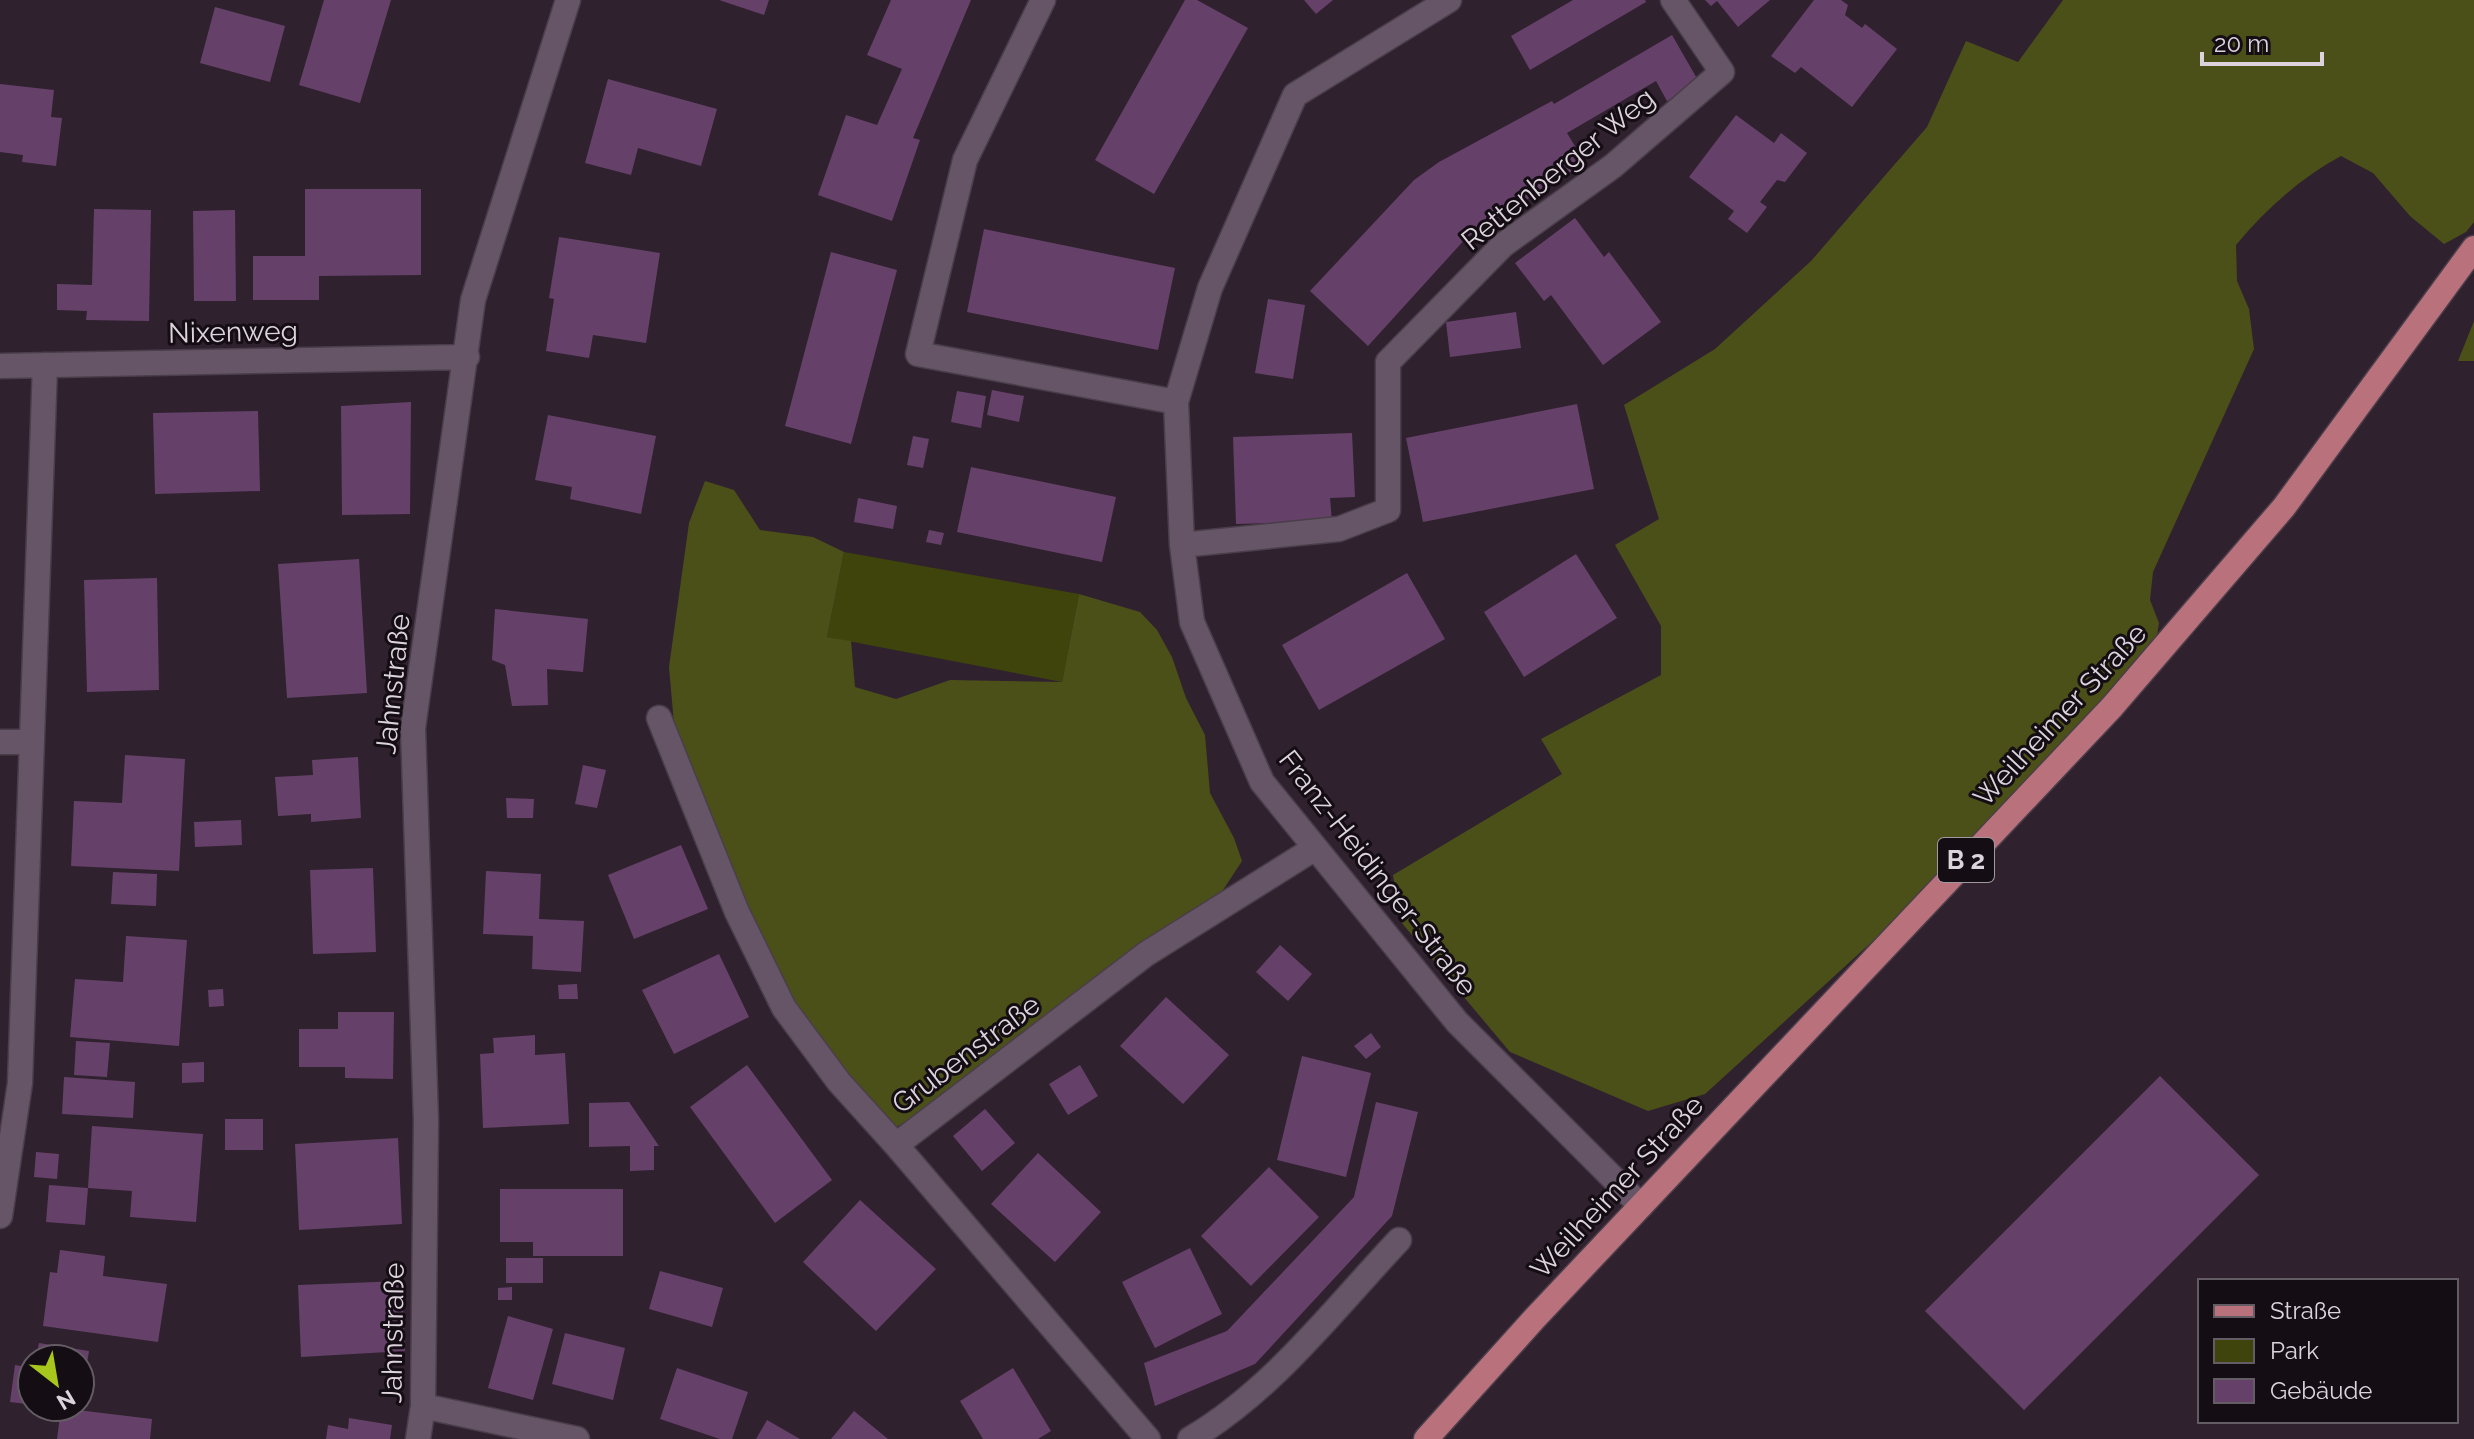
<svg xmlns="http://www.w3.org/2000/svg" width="2474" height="1439" viewBox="0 0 2474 1439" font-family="Raleway,sans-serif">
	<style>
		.green { fill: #3e440b }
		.forest { fill: #4b5018 }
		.building { fill: #654169 }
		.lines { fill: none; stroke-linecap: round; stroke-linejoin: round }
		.minor-casing { stroke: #4a3e4a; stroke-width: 27 }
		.major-casing { stroke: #4a3e4a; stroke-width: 27 }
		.minor { stroke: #656; stroke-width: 24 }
		.major { stroke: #b9717c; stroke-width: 24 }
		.labels { text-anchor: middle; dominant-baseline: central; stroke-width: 6; stroke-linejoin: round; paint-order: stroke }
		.shield { fill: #140d14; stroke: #a198a0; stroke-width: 2 }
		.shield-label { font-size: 26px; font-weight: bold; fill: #ddd3dc }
		.street-label { font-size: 28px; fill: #ddd3dc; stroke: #140d14 }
	</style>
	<rect width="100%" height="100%" fill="#30212f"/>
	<path class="green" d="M844,552L1079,594L1062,682L827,637Z"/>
	<path class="forest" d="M2063,0H2474V222L2466,232L2444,244L2410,216L2373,173L2341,156C2299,179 2266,209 2236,245L2237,281L2249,309L2254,349L2153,572L2150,600L2159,623L2156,642L1965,857L1705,1094L1648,1111L1510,1052L1401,922L1393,875L1562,774L1541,739L1661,675V626L1615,545L1659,519L1624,405L1715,349L1811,261L1927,127L1966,41L2018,62Z
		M2474,321V361H2458Z
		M705,481L734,490L760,530L813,537L844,552L827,637L851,641L855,687L896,699L950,680L1062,682L1079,594L1140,612L1157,630L1172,657L1186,698L1205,735L1210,793L1234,838L1242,861L1223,890L1165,929L928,1110L896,1127L874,1116L786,1000L675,735L669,667L689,523Z"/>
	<path class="building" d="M324,0H391L360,103L299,85Z
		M719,0H769L764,15Z
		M891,0H971L913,138L920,140L892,221L818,195L846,115L877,125L902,69L867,55Z
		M1185,0H1197L1248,28L1154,194L1095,160Z
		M1304,0H1333L1316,14Z
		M1573,0H1645L1646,2L1530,70L1511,36Z
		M1705,0H1770L1738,27L1717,1L1711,6Z
		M1814,0H1841L1848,5L1845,15L1862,28L1865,24L1897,49L1852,107L1801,67L1795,73L1771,56Z
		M215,7L285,26L270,82L200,63Z
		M1672,35L1699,82L1667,101L1656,81L1567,133L1585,163L1467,237L1368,346L1310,291L1414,180L1439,162L1552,101L1554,104Z
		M608,79L717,109L701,166L638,148L631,175L585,163Z
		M0,84L54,90L51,117L62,118L56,166L22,162L23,155L0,152Z
		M1736,115L1774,143L1781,133L1807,153L1785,182L1777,180L1760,202L1767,207L1747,233L1728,219L1734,211L1689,177Z
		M305,189H421V275L319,276V300H253V256H305Z
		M94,209L151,210L149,321L86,320L87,311L57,310V284L92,285Z
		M235,210L236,301H194L193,211Z
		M1575,218L1604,257L1609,252L1661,322L1603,365L1551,295L1544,301L1515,263Z
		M984,229L1175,268L1158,350L967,312Z
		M559,237L660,253L646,343L593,335L589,358L546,351L554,299L549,298Z
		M831,252L897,270L851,444L785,426Z
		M1268,299L1305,305L1293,379L1255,373Z
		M1516,312L1521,348L1450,357L1446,322Z
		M992,390L1024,396L1019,422L987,415Z
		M957,391L986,396L981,428L951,422Z
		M411,402L410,514L342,515L341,406Z
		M1577,404L1594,489L1423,522L1406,438Z
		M258,411L260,491L155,494L153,413Z
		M548,415L656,436L641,514L570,499L572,487L535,480Z
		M1352,433L1355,497L1330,498L1332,521L1236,524L1233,437Z
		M913,436L929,439L923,468L907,465Z
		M971,467L1116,497L1102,562L957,532Z
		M858,498L897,506L893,529L854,522Z
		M929,530L944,533L941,545L926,542Z
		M1576,554L1617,618L1524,677L1484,612Z
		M359,559L367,693L287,698L278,564Z
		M1407,573L1445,639L1319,710L1282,645Z
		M157,578L159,690L87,692L84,580Z
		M495,609L588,619L583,672L547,669L548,705L512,706L505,665L492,660Z
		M125,755L185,759L179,871L71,866L74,801L122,803Z
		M358,757L361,818L311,822V814L278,816L275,777L313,775L312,760Z
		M583,765L606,770L597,808L575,804Z
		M506,798L534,799L533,818H507Z
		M241,820L242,845L195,847L194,822Z
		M681,845L708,909L634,939L608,875Z
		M373,868L376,952L313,954L310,870Z
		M486,871L541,874L539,919L584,921L581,972L532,969L533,936L483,934Z
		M113,872L157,874L156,906L111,904Z
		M126,936L187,940L179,1046L70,1037L75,979L123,982Z
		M1280,945L1312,974L1288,1001L1256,972Z
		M719,954L749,1017L674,1054L642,990Z
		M577,984L578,999H559L558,985Z
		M223,989L224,1006L209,1007L208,990Z
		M1166,997L1229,1055L1183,1104L1120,1046Z
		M338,1012H394L393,1079L345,1078V1067H299V1029H338Z
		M1371,1033L1381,1047L1366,1059L1354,1046Z
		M535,1035V1055L565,1053L569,1124L483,1128L480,1054L494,1053L493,1038Z
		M76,1041L110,1043L107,1077L74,1075Z
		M1302,1056L1371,1073L1346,1177L1277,1160Z
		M204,1062V1082L182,1083V1063Z
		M747,1065L832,1180L775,1223L690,1107Z
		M1080,1065L1098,1096L1068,1115L1049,1084Z
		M2160,1076L2259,1175L2024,1410L1925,1311Z
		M64,1077L135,1082L133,1118L62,1114Z
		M629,1102L659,1146H654V1170L630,1171V1146L589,1147V1103Z
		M1376,1102L1418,1112L1392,1216L1255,1364L1155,1406L1144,1363L1227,1331L1354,1197Z
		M985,1109L1015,1143L982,1171L953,1136Z
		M225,1119H263V1150H225Z
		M92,1126L203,1134L196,1222L130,1217L132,1191L88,1188Z
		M398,1138L402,1224L299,1230L295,1144Z
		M36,1152L59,1154L57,1179L34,1177Z
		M1038,1153L1101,1212L1055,1262L991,1204Z
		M1269,1167L1319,1217L1251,1286L1201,1236Z
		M49,1185L88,1188L85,1225L46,1222Z
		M500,1189H623V1256H533V1242H500Z
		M860,1200L936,1269L876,1331L803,1262Z
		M1190,1248L1222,1314L1155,1348L1122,1282Z
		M60,1250L105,1256L103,1276L167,1284L158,1342L43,1326L50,1272L57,1273Z
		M506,1258H543V1283H506Z
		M660,1271L723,1288L712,1327L649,1309Z
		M402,1281L405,1351L301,1357L298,1285Z
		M512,1287V1300H498V1288Z
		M508,1316L553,1329L533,1400L488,1388Z
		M565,1333L625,1348L613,1400L552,1384Z
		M39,1343L89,1351L86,1370L80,1369V1359H36Z
		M15,1365L32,1368L27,1404L10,1402Z
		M677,1368L748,1392L732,1439H720L660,1419Z
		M1013,1368L1051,1431L1038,1439H983L960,1401Z
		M61,1408L152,1419L150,1439H57Z
		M854,1411L888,1439H831Z
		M349,1418L392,1425L390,1439H326L328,1425L348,1429Z
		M767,1420L800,1439H756Z"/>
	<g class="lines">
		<defs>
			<path id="minor" d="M1043,0L965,160L918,354L1176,402
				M1449,0L1295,95L1210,288L1176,402L1182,545L1192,622L1262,782L1457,1022L1641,1206
				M0,366L467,357
				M1182,545L1339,529L1388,510V362L1503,245L1613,166L1722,72L1673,0
				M659,718L737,912L784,1008L839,1082L896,1145
				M0,742H32
				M0,1216L20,1083L45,365
				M423,1406L577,1439
				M418,1439L423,1406L426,1120L413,728L473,300L568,0
				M1148,1439L896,1145L1146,954L1315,848
				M1190,1439C1272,1391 1334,1309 1399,1240"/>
			<path id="major" d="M1426,1439L1535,1318L2112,707L2284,507L2474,248"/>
		</defs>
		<use href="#minor" class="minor-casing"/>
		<use href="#major" class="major-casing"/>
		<use href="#minor" class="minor"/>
		<use href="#major" class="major"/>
	</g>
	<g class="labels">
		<rect class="shield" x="1938" y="838" width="56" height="44" rx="6"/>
		<g class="shield-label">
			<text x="1966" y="860">B 2</text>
		</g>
		<g class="street-label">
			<text transform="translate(1558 169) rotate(-39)">Rettenberger Weg</text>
			<text transform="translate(233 332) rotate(-1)">Nixenweg</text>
			<text transform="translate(393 684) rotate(-84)">Jahnstraße</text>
			<text transform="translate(2060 715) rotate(-47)">Weilheimer Straße</text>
			<text transform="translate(1378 873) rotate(52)">Franz-Heidinger-Straße</text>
			<text transform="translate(966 1054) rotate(-37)">Grubenstraße</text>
			<text transform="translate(1617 1187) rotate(-47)">Weilheimer Straße</text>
			<text transform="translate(393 1333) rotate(-89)">Jahnstraße</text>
		</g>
	</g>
	<rect x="2198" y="1279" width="260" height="144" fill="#140d14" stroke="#645c64" stroke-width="2"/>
	<rect x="2214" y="1305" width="40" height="12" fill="#b9717c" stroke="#645c64" stroke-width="2"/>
	<text x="2270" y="1319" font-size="24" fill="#ddd3dc">Straße</text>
	<rect x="2214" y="1339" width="40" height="24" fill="#3e440b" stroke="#645c64" stroke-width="2"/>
	<text x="2270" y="1359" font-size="24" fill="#ddd3dc">Park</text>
	<rect x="2214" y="1379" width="40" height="24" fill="#654169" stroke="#645c64" stroke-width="2"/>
	<text x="2270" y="1399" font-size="24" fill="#ddd3dc">Gebäude</text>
	<g transform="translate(56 1383) rotate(149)"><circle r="38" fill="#140d14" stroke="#645c64" stroke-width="2"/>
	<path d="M0-6L14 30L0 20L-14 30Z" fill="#a8c71c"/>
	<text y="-12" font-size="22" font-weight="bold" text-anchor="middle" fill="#ddd3dc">N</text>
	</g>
	<path d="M2202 52v12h120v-12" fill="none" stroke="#ddd3dc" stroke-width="4"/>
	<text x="2214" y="52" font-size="24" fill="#ddd3dc" stroke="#140d14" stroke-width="6" paint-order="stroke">20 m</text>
</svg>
